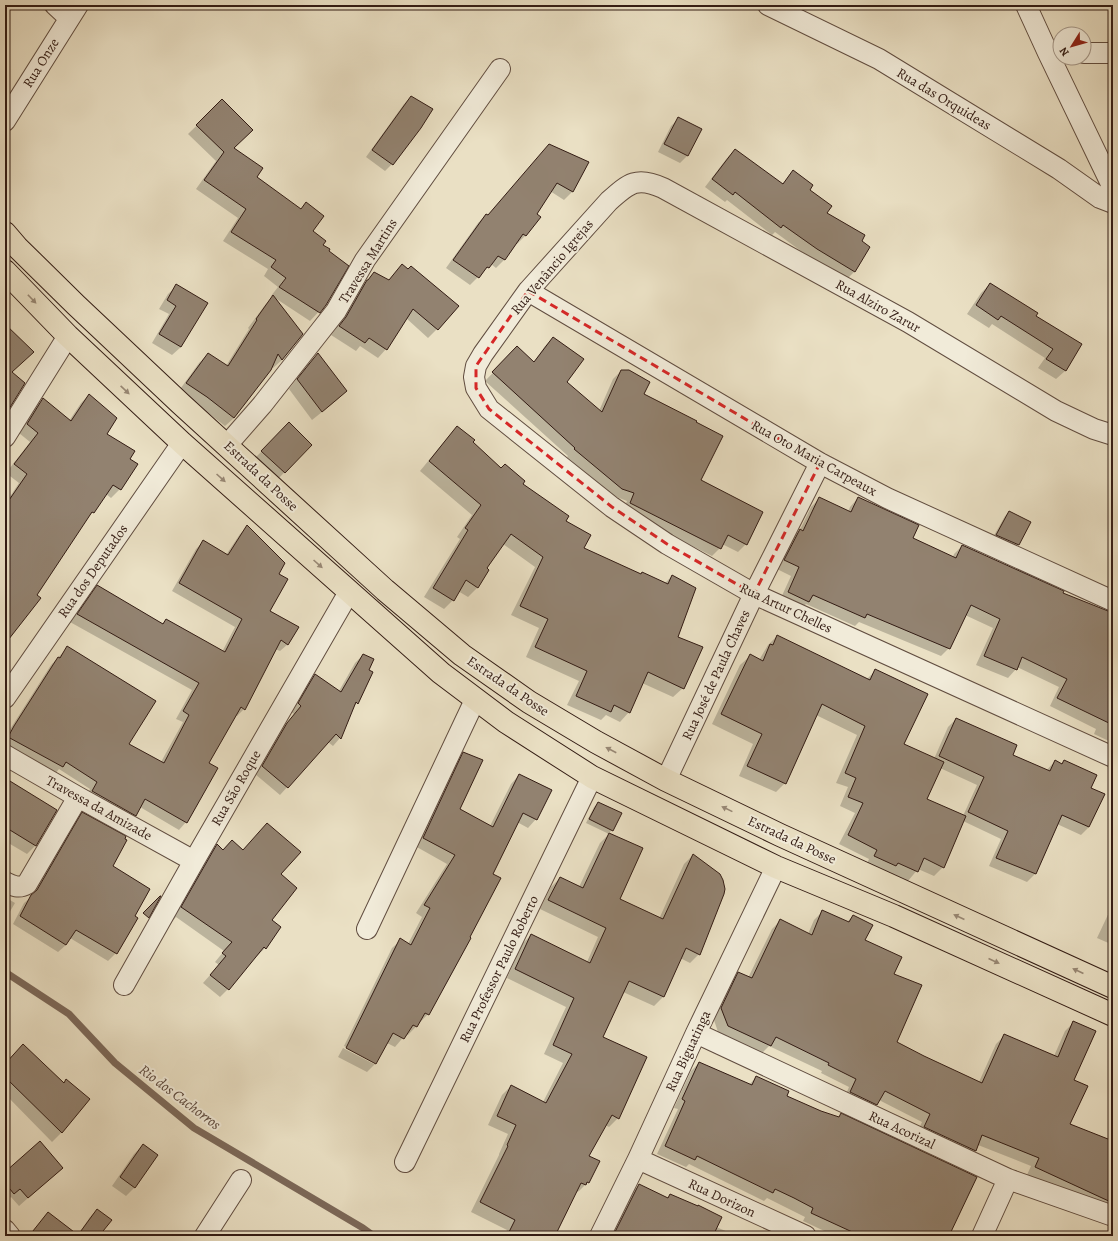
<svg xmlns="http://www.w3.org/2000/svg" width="1118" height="1241" viewBox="0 0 1118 1241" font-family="Alegreya,serif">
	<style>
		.shadow { fill: #0003; fill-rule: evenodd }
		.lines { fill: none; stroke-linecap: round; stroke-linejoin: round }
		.stream { stroke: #7c695a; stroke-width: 7 }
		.building { fill: #928270; stroke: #331c14 }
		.minor-casing { stroke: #614d40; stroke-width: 22 }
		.primary-casing { stroke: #331c14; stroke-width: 24 }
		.minor { stroke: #f1ebd9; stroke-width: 20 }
		.primary { stroke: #eae0c4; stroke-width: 22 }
		.oneway { fill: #988875 }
		.marked { fill: none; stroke: #d62828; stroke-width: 3; stroke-dasharray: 8 5; stroke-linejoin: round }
		.labels { text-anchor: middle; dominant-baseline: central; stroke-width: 4; stroke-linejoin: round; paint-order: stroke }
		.street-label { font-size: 14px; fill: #331c14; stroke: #f1ebd9 }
		.water-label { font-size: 15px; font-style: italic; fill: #5d493d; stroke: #f1ebd9 }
	</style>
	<rect width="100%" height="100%" fill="#eae0c4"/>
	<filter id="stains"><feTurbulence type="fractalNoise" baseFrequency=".005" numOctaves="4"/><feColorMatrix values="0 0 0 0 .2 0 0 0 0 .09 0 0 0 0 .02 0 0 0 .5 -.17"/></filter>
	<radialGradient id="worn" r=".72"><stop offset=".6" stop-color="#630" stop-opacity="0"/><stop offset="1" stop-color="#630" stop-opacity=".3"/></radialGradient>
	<path class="shadow" d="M411,97L392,164L385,171L366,157L404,104Z
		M222,101L233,148L256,177L300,210L306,204L312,232L322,245L326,304L310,321L275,298L302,334L282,360L273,368L271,366L234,418L225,426L198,405L178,392L199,363L208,354L226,366L249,329L248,328L265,305L273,297L271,296L278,287L264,276L268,269L223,241L238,218L196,189L216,161L188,134Z
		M678,119L687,156L680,163L658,152L671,126Z
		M549,145L587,162L572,192L564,200L550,191L535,214L540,217L525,236L517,244L516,242L504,260L496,268L491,264L470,285L446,268L478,223L486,215L488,216Z
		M735,150L782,184L793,172L809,190L826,213L860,242L854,272L847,279L809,257L775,232L772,235L727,200L725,202L705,187L727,158Z
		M402,265L437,329L428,338L406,318L386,349L378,358L360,346L356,351L331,335L337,327L358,290L374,274L388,281Z
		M990,284L1035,316L1081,344L1065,371L1056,379L1038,368L1045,358L992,324L989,328L967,314L981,293Z
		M177,286L181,347L172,355L152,343L169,314L159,309L168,294Z
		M5,326L11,372L8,408L5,411Z
		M553,338L566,382L599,411L613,379L621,371L643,395L699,481L746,544L738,552L722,544L720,548L712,556L623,511L627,501L614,496L567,457L568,456L485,381L517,348L533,363L545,346Z
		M318,354L346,391L337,400L312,420L289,389L309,363Z
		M89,395L105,434L128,459L120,489L111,498L106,494L93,512L86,519L36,596L5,639V504L19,483L6,473L30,442L19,433L35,408L43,399L69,421L81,403Z
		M289,424L311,445L276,481L253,460Z
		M457,427L472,443L501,469L521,484L564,521L582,549L641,575L665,583L672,576L683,688L673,697L642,683L629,712L620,722L606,715L601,720L567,705L579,681L526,657L539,628L511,615L535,567L503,544L485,568L477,588L468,597L458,591L453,600L444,609L424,597L460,539L457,537L472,515L420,471L448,437Z
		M858,498L912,538L953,557L954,554L962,546L1062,593L1113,614V743L1094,734L1096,729L1050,706L1059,687L1017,667L1016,669L1008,678L976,665L993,628L965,615L949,648L941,656L859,622L855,626L806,604L800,610L780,600L791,576L777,569L792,538L800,530L811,507L819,499L848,512L850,507Z
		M1009,512L1029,523L1018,545L1014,549L992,539L1005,516Z
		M247,527L278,575L268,611L288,644L280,651L275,649L244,709L237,716L235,715L208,764L186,822L179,830L140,807L136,815L128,823L85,799L90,789L59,769L55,774L5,746V737L7,734L51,665L67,648L128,744L161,762L183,722L176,719L192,690L70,622L90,594L97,587L162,624L166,620L222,652L235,627L172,591L196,549L204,541L226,555L240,534Z
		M777,636L867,679L875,671L903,744L934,759L948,727L956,719L1012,755L1046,771L1055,761L1061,764L1064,761L1090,788L1089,827L1081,835L1057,824L1035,874L1027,882L989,866L1001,839L963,821L943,867L934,876L918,869L908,881L889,872L886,875L866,866L869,859L839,844L855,813L840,806L848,787L836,783L857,735L816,715L785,783L776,792L739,776L753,744L712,724L740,665L750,656L759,660L768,645ZM940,768L977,785L963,816L926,800Z
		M363,655L357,703L353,707L340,738L333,746L328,742L280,795L255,774L279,732L294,714L291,712L307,683L315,675L339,691L355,663Z
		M464,753L459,809L490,826L511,784L519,775L536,819L528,828L517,822L491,874L428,1014L408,1035L406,1034L395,1047L387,1043L375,1064L367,1072L338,1057L343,1048L374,1064V1062L344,1046L392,948L401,940L408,944L422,917L416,913L447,864L415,846L455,761Z
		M5,780L56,811L35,846L27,854L5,841Z
		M598,803L612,830L608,834L642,849L619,899L659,919L684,864L693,855L699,954L690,963L680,958L663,997L654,1006L623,992L602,1037L618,1118L609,1127L605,1125L588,1156V1182L579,1191L575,1193L554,1236H504L507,1230L471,1212L499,1155V1154L508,1134L488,1125L502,1095L511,1086L543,1102L563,1063L544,1054L566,1007L507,978L522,944L531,935L587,962L598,937L540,909L551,887L560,878L579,887L600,843L609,834L586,823L594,807Z
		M82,814L111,866L134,916L116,953L108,961L70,938L66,945L58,952L13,924L24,903L31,897L75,821Z
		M217,845L223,851H243L280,874L270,920L280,927L265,948L257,956L256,955L228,989L220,997L203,983L219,965L215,962L224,951L176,917L171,923L175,916H174L209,853Z
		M5,897L15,903L5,920Z
		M1113,904V945L1097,938Z
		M822,912L847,922L853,916L864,940L893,974L896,1042L923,1057L979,1082L996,1044L1005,1035L1054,1056L1065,1031L1074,1022L1073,1080L1069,1124L1113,1142V1204L1106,1211L1027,1175L1031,1166L978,1145L975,1151L967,1159L916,1135L922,1122L879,1100L877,1105L868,1113L843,1101L849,1087L821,1073L822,1071L769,1046L761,1054L719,1035L713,1017L730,982L738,973L748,978L772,929L780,921L808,934L814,920Z
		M699,1063L749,1085L756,1077L785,1097L838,1118L841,1115L950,1236H835L803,1221L805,1217L767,1198L764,1201L689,1164L686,1167L657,1154L678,1109L674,1108L691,1071Z
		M5,1064L63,1084L89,1099L61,1133L52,1142L5,1094Z
		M143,1145L135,1187L126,1196L112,1186L134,1154Z
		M62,1168L19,1206L11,1197L5,1202V1173Z
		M639,1185L667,1199L670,1195L716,1227L738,1236H609L631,1193Z
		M97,1210L98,1236H28L48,1213L77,1236L90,1217Z"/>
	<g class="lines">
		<path class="stream" d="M5,972L69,1014L115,1063L194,1128L363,1228L374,1236"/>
	</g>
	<path class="building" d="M411,96L433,109L421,128L393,165L372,150Z
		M222,99L253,130L234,148L263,168L257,177L301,209L306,202L324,216L313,231L326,241L323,245L330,249L329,251L349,266L326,305L320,313L279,287L286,278L271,267L276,260L231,232L246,209L204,180L224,152L196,125Z
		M678,117L702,129L688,156L664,144Z
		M549,144L589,162L573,192L557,183L537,214L541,217L526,236L523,234L505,260L498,256L489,268L487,267L479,278L453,260L486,214L488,215Z
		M735,149L783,184L793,170L813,185L810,190L832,206L827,213L865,235L862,241L870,247L855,272L817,249L783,225L781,228L735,192L733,195L712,179Z
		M402,264L408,269L411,266L459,306L438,330L413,309L387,350L369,338L365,343L339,326L346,317L367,280H368L374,272L389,280Z
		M990,283L1038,313L1036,316L1082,344L1066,371L1046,359L1053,349L1001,316L998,320L976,305Z
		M176,284L208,303L181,347L159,334L176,306L167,300Z
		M273,295L303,334L282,360L278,354L271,370L234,418L207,397L186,383L208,353L228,366L257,320L256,319Z
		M5,324L34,352L12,372L25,383L9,409L5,405Z
		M553,337L584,359L567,382L602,412L621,370H629L650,382L644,394L697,421L696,422L723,436L701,480L763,512L747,545L728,535L721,549L630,503L634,493L622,489L574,449L575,448L492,372L517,346L534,362Z
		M318,353L347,391L322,412L297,379Z
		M89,394L117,418L107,434L135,451L130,459L138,464L121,490L113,485L94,513L92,512L37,595L41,598L5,644V506L27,474L14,464L38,433L27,424L43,398L71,421Z
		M289,422L312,445L285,473L261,451Z
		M457,426L475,440L473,442L501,468L505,464L525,481L523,484L569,516L566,521L591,535L584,548L641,574L642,572L668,584L672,575L696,588L678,637L703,647L684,689L648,672L630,713L614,705L611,712L576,696L587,671L535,647L548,619L520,606L543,557L511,534L487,568L489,570L478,588L466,580L454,601L433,588L468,530L465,528L481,505L429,461Z
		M819,497L851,512L858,497L919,525L913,538L956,558L962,545L1064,591L1063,593L1108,611L1113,612V725L1057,698L1067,679L1022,657L1017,670L984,656L1000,619L971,605L950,649L867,614L865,618L813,595L809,602L788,592L799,567L784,560L800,529L803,531Z
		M1009,511L1031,522L1019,545L996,535Z
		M247,525L285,563L279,574L288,579L270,611L299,627L288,645L281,640L245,710L241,707L209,763L218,768L187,823L145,799L136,816L92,791L97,782L66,762L63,767L8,737L14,726L58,657L60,658L67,646L156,701L129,744L164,763L189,715L183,711L199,683L77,614L97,585L163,624L166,619L225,652L242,619L179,583L203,540L228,555Z
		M777,635L870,680L875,669L928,694L904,744L944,762L927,799L966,816L944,868L924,858L918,872L898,863L896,866L874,856L877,850L848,835L863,803L848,797L856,778L845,773L865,726L822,704L786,784L747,766L762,734L721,714L750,654L763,661L770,644L773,645Z
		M363,654L374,659L369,670L373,672L358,704L356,702L341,739L336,734L288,788L262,766L287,723L301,706L298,703L315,674L341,692Z
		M956,718L1017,745L1013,755L1050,771L1055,760L1062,764L1064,760L1097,775L1091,788L1105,794L1089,827L1062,815L1036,874L996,858L1008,831L968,812L984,777L939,756Z
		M463,752L483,760L460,809L493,827L519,774L552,790L537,820L523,813L493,874L501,878L470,937L471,938L429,1015L425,1013L417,1027L413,1025L404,1039L393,1033L376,1064L346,1048L400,938L411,945L430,908L424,905L455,855L423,838Z
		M5,778L57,810L36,846L5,827Z
		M598,802L622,813L613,831L589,819Z
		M82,812L126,836L125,839L127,840L113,866L150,889L135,916L138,918L117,954L76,930L66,945L20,916L31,895L37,890Z
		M267,823L301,852L281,874L297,888L272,920L281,927L266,949L264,947L229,990L210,975L226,956L222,953L232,942L181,907L217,844L223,850L232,840L243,850Z
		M609,833L643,848L620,899L663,919L693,854L720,874L723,880L725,889L724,894L700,955L686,948L664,997L629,981L603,1037L647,1057L619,1119L612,1115L589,1156L600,1161L589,1183L587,1182L586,1185L581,1183L555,1236H507L515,1220L480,1202L508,1146L507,1145L516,1125L497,1116L511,1085L546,1103L572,1054L553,1045L574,998L515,969L531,934L590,963L606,928L548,900L560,877L583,888Z
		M160,896H161L149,918L143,913Z
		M822,910L849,922L853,915L873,925L865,940L902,957L894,974L922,985L897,1042L924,1056L982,1083L1004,1034L1058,1057L1073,1021L1096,1031L1074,1080L1088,1086L1070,1124L1113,1141V1203L1035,1167L1039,1158L982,1135L976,1151L924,1127L930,1114L885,1091L877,1105L850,1092L856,1079L828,1065L829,1063L776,1037L771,1046L728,1026L721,1008L738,972L752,978L780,919L812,935Z
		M23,1044L64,1083L66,1079L90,1099L62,1133L5,1077V1064Z
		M699,1062L752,1085L756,1076L789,1091L787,1096L821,1111L839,1117L841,1113L977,1177L949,1236H861L811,1213L813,1208L794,1198L775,1189L773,1193L697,1156L695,1160L665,1146L685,1101L682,1099Z
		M40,1141L63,1168L28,1198L20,1189L14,1194L5,1183V1172Z
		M143,1144L158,1155L135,1188L120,1177Z
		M639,1184L668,1198L670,1194L698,1206V1205L722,1217L713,1236H613Z
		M97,1209L112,1220L99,1236H29L48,1212L78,1235Z"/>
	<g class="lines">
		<defs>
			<path id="minor" d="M55,5L69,18
				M768,5L879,59L1059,169L1100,198L1113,203
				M1026,5L1048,53L1113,188
				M1084,53H1113
				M5,121L78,5
				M528,291L820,463L887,498L1113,601
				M1113,435L1094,429L1056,411L908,322L663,188C637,176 629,183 609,201L528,291L483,354L476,366L474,377L476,388L489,409L612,507L667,544L754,594L1113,757
				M5,437L68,336
				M227,445L262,405L336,311L365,260L500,69
				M5,698L182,443
				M5,755L78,797L194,861
				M666,780L754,594L820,463
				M5,882C13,886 19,889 27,884L78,797
				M367,929L475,700
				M124,985L194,861L349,592
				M696,1033L1008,1179L1113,1216
				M638,1159L806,1236
				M405,1162L592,777
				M5,1230L10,1236
				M205,1236L241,1180
				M600,1236L638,1159L696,1033L776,867
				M982,1236L1008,1179"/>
			<path id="primary" d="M5,233L17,247L76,305L181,404L385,590L462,655L529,702L596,742L666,780L780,835L1113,987
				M5,271L68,336L182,443L441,673L506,722L592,777L776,867L894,916L1113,1015"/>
		</defs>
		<use href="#minor" class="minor-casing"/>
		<use href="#primary" class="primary-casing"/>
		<use href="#minor" class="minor"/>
		<use href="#primary" class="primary"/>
	</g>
	<defs><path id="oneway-solid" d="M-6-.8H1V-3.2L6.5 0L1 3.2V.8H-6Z"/></defs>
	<g class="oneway">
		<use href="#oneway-solid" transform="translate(32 299) rotate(46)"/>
		<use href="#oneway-solid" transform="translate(125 390) rotate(43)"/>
		<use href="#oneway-solid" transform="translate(221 478) rotate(42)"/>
		<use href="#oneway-solid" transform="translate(318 564) rotate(42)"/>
		<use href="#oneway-solid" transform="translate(611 750) rotate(-152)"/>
		<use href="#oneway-solid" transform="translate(727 809) rotate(-154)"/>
		<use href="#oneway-solid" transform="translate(959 917) rotate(-155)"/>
		<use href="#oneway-solid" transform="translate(994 961) rotate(24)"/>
		<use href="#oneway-solid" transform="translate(1078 971) rotate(-155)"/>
	</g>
	<path class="marked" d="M528,291L820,463L754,594L667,544L612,507L489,409L476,388V366Z"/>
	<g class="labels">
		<g class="street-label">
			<text transform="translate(41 63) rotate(-58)">Rua Onze</text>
			<text transform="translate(944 99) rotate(31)">Rua das Orquideas</text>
			<text transform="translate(368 261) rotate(-58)">Travessa Martins</text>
			<text transform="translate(552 267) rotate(-50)">Rua Venâncio Igrejas</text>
			<text transform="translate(878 306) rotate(29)">Rua Alziro Zarur</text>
			<text transform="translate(814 458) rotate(29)">Rua Oto Maria Carpeaux</text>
			<text transform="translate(261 476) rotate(43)">Estrada da Posse</text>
			<text transform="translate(93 571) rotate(-55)">Rua dos Deputados</text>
			<text transform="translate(786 608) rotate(25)">Rua Artur Chelles</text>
			<text transform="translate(716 675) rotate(-65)">Rua José de Paula Chaves</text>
			<text transform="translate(508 686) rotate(34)">Estrada da Posse</text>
			<text transform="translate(236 788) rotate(-60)">Rua São Roque</text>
			<text transform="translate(99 808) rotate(29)">Travessa da Amizade</text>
			<text transform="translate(792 840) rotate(25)">Estrada da Posse</text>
			<text transform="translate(499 969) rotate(-64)">Rua Professor Paulo Roberto</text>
			<text transform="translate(688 1051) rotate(-65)">Rua Biguatinga</text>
			<text transform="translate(902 1130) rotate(25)">Rua Acorizal</text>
			<text transform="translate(722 1198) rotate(25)">Rua Dorizon</text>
		</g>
		<g class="water-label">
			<text transform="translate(180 1097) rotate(37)">Rio dos Cachorros</text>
		</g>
	</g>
	<rect width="1118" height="1241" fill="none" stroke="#eae0c4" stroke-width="20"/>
	<rect x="6" y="6" width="1106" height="1229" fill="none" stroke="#331c14" stroke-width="2"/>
	<rect x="10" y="10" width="1098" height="1221" fill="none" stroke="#331c14"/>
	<g transform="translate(1072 46) rotate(233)"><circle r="19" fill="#f1ebd9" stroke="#a5988a"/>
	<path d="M0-3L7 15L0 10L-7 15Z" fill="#8f2418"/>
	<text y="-6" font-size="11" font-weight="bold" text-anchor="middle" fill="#331c14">N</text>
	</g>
	<rect width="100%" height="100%" filter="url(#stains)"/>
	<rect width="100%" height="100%" fill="url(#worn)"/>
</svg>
